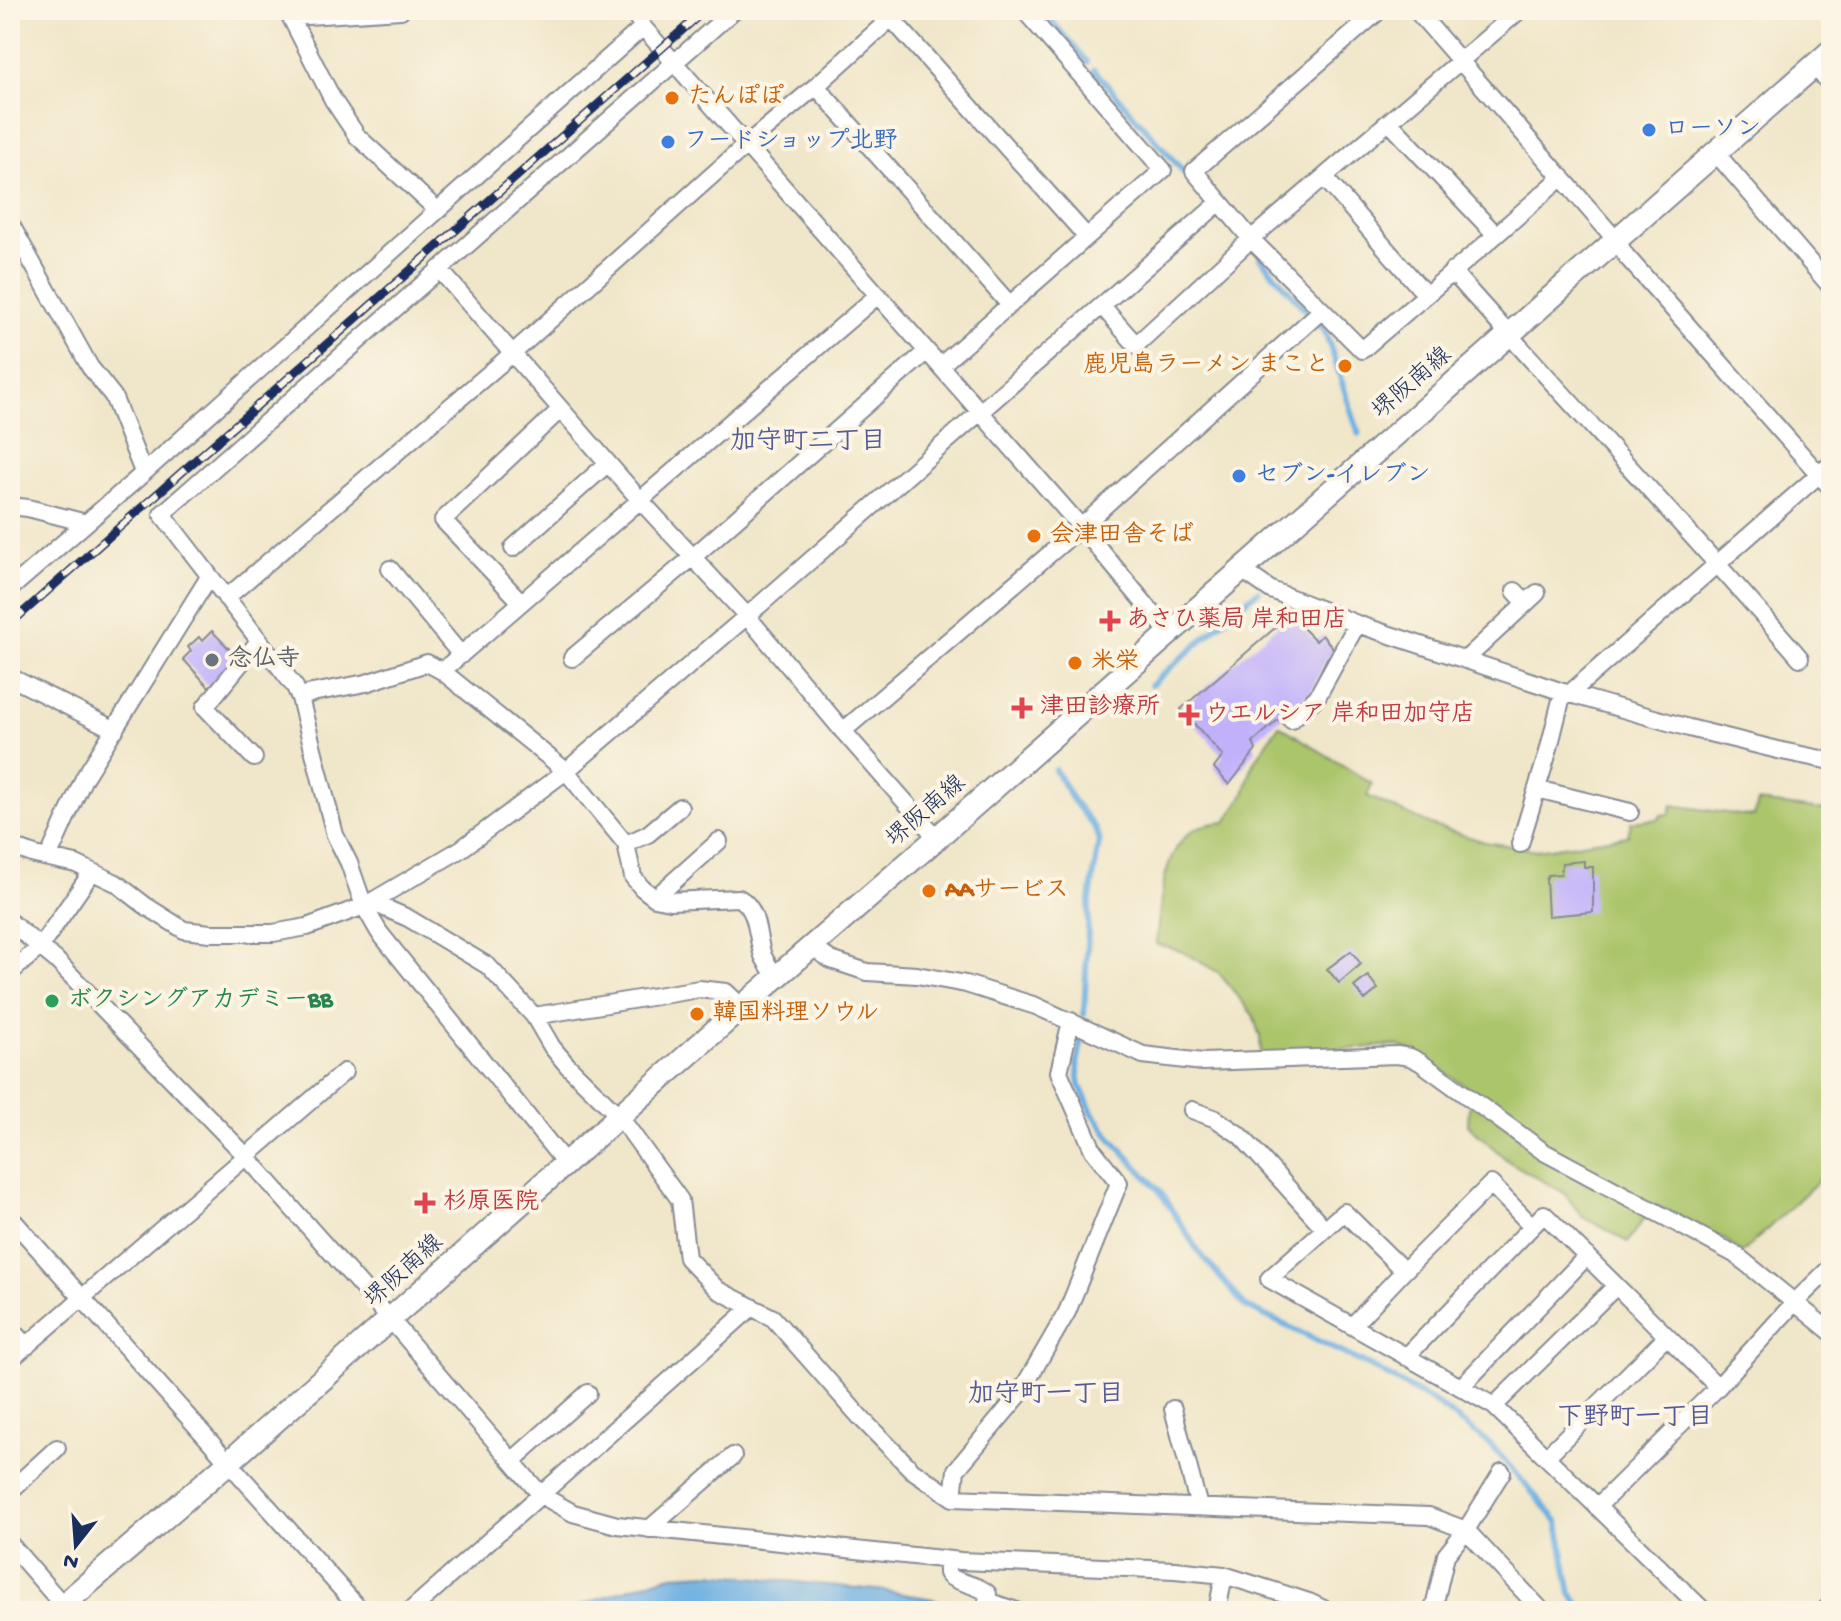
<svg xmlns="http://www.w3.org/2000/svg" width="1841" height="1621" viewBox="0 0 1841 1621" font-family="'Gochi Hand','Klee One',sans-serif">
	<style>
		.green { fill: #abc56b; stroke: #637a64; stroke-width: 2 }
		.water { fill: #6eb0e2; stroke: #4470a0; stroke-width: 2 }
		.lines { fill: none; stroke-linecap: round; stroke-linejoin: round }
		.stream { stroke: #6eb0e2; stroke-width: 6 }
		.building { fill: #c1b1fb }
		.minor-casing { stroke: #868a94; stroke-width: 20 }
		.tertiary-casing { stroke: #868a94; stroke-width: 24 }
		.secondary-casing { stroke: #868a94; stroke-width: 26 }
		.minor { stroke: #fff; stroke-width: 16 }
		.tertiary { stroke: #fff; stroke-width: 20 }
		.secondary { stroke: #fff; stroke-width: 22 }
		.rail-casing { stroke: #1b2f5e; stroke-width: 9 }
		.rail { stroke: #fcf5e5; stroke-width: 6; stroke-dasharray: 18; stroke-linecap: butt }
		.food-dot { fill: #e8710a; stroke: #fcf5e5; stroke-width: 3 }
		.shop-dot { fill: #3f7fe0; stroke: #fcf5e5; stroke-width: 3 }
		.health-dot { fill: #e0444e; stroke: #fcf5e5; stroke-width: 3 }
		.worship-dot { fill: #6b7280; stroke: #fcf5e5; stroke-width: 3 }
		.leisure-dot { fill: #2e9e5b; stroke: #fcf5e5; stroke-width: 3 }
		.labels { text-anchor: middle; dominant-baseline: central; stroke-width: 8; stroke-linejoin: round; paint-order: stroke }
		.food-label { font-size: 24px; font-weight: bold; fill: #c56008; stroke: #fcf5e5; text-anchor: start }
		.shop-label { font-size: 24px; font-weight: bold; fill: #366cbe; stroke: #fcf5e5; text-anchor: start }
		.street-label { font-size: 24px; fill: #1b2f5e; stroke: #fcf5e5 }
		.health-label { font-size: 24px; font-weight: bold; fill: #be3a42; stroke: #fcf5e5; text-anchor: start }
		.worship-label { font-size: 24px; font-weight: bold; fill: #5b616d; stroke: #fcf5e5; text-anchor: start }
		.leisure-label { font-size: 24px; font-weight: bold; fill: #27864d; stroke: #fcf5e5; text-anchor: start }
		.neighbourhood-label { font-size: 26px; font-weight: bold; fill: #555c95; stroke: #fcf5e5 }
	</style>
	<rect width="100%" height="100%" fill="#fcf5e5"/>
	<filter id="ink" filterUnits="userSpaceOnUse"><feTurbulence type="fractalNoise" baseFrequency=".0125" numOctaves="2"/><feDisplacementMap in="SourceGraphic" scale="16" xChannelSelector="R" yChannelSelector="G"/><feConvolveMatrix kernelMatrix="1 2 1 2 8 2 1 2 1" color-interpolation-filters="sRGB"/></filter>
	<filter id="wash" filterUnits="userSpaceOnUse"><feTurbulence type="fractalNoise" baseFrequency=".006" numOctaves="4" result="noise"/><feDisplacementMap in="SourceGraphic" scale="32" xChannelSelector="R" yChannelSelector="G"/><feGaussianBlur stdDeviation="1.8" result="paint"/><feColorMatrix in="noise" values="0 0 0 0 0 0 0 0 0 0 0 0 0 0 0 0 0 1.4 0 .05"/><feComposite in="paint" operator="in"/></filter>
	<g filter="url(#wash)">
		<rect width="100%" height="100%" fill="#f0e6c9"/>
		<path class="green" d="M1279,725L1372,784L1367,796L1431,825L1485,842L1537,850L1628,836L1631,822L1659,819L1661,815L1670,814L1672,805L1754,817L1758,802L1831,811V1169L1742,1253L1724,1239L1654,1205L1628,1242L1582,1216L1564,1193L1508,1161L1468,1125L1469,1109L1475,1093L1416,1053L1397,1045L1261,1056L1260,1037L1253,1015L1219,973L1183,952L1156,944C1161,906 1160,851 1195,829C1203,824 1217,823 1226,822L1244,794L1253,764Z"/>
		<path class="water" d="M709,1573L886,1591L933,1599L969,1611H565L639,1585L672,1575Z"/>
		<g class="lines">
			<path class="stream" d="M1042,10L1087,62
				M1094,70L1197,187
				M1260,258L1309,314
				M1317,323L1325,331L1359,434
				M1241,605L1258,591
				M1151,685L1228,617
				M1055,770L1072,799L1095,828L1099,841L1089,906L1084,1014
				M1083,1033L1077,1064L1080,1086L1092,1112L1110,1137L1159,1190L1198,1251L1245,1306L1370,1366L1437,1404L1491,1445L1558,1522L1571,1594L1585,1611"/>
		</g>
		<g id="blocks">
			<path class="building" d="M1290,615L1316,641L1322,635L1335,650L1327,658L1312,690L1253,742L1256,750L1229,785L1214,768L1223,756L1181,709Z
				M212,631L239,659L209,687L183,659L191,651L188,647L199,637L202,641Z
				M1584,861V867H1593V912L1548,916L1546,879L1548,875L1561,874L1562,863Z
				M1351,951L1361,964L1339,983L1327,969Z
				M1368,976L1378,989L1365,1000L1354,987Z"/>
		</g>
	</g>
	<g filter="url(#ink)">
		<use href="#blocks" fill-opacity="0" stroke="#868a94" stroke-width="2"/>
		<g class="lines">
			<defs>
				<path id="minor" d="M287,10L333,100L357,136L437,210
					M632,10L643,27L1081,527L1170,634
					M1380,10L1194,171L1251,239L1362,350L1496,235L1562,177
					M1416,10L1616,240L1626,256L1666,301L1831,488
					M291,17L401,10
					M891,18L1087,237
					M1814,66L1831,85
					M816,86L1010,305
					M1389,122L1496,235
					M1715,152L1831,287
					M1324,177L1426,295
					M10,223L90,367L113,396L143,472
					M439,269L640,500L747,616L843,731L937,838
					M1452,271C1567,401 1687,527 1800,658
					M1102,306L1136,345L1251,239L1520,10
					M940,366L1163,170L1024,10
					M10,506L28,508L86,523
					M513,548L608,463
					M390,569L461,655
					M1242,570L1271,590L1357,624L1563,692L1689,728L1782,751L1831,761
					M10,589L138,478L643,27
					M1515,591L1526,603
					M226,598L513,353L746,145L816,86L900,10
					M521,602L443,520L561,409
					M572,658L693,557L927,351
					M1465,660L1537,593
					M442,671L878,295
					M14,679L115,730
					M1569,694L1831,464
					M300,698L312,693L366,683L427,663L442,671L566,771L626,844L633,877L642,888L655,898L670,901L739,898C759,909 756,936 763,956C767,964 772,971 777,978
					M1291,720L1317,697L1357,624
					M843,731L1081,527L1322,310
					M254,758L205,707L259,641
					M1537,789L1630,812
					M626,844L648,834L680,807
					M1520,844L1548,752L1563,692
					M10,846L35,855L76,864L116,883L146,906L184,930L210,933H273L307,927L364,906L461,849L566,771L747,616L1220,202
					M48,858L84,778L209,577
					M655,898L719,841
					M371,902L408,918L488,966L534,1016L552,1047L567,1065L620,1117L680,1200L687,1258L718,1290L773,1318L860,1417L912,1470L953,1498L1429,1516L1466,1530L1542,1611
					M10,922L56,960L247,1157L390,1319L541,1495L573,1513L617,1525L961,1561L1175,1570L1224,1575L1309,1602L1328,1611
					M812,947L831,960L867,972L917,975L966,984L1036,1006L1143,1055L1203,1062L1397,1055L1410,1057L1420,1062L1544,1152L1736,1255L1831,1332
					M10,973L40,947L92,872
					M534,1016L699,989L726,992L742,1007
					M1192,1110L1216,1119L1241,1136L1325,1229
					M566,1164L379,932L364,906L349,863L335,835L300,698L295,687L162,514L734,10
					M10,1217L361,1611
					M1404,1271L1344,1212L1269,1279L1494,1406L1704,1611
					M1352,1326L1404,1271L1491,1184L1532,1226
					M10,1327L27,1346
					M1406,1357L1544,1214L1718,1387
					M10,1360L344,1072
					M1461,1387L1587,1256
					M1494,1406L1616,1286
					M1173,1409L1199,1507
					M1546,1457L1667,1336
					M512,1461L588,1393
					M10,1491L57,1448
					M953,1498L956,1470L1019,1395L1067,1312L1119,1183L1093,1150L1059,1072L1071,1021
					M1597,1507L1718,1387L1794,1303L1831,1267
					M649,1529L733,1456
					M10,1544L68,1611
					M947,1560C947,1562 947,1571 947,1573C951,1582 979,1584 988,1594L987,1601L1017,1611
					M410,1611L752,1307
					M1217,1611L1224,1575
					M1433,1611L1446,1555L1466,1530L1502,1472"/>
				<path id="tertiary" d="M1827,1611L1831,1607"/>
				<path id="secondary" d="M56,1611L229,1462L742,1007L937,838L1831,51"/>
			</defs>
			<use href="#minor" class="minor-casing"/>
			<use href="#tertiary" class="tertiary-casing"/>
			<use href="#secondary" class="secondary-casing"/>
			<use href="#minor" class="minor"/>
			<use href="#tertiary" class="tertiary"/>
			<use href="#secondary" class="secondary"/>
			<defs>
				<path id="rail" d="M10,624L705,10"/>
			</defs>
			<use href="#rail" class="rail-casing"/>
			<use href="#rail" class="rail"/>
		</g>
	</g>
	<g class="food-dot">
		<circle cx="672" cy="98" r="8"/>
		<circle cx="1345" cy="366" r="8"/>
		<circle cx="1034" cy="536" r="8"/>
		<circle cx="1075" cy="663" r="8"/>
		<circle cx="929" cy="891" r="8"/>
		<circle cx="697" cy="1014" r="8"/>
	</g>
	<g class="shop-dot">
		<circle cx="1649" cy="130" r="8"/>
		<circle cx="668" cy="142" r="8"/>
		<circle cx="1239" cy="476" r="8"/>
	</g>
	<g class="health-dot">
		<path d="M1106 609h8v8h8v8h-8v8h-8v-8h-8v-8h8z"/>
		<path d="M1018 696h8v8h8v8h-8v8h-8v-8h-8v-8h8z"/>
		<path d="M1185 703h8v8h8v8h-8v8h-8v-8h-8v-8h8z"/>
		<path d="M421 1191h8v8h8v8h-8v8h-8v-8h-8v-8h8z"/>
	</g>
	<circle class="worship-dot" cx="212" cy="660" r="8"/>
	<circle class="leisure-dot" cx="52" cy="1001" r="8"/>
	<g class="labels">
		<g class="food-label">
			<text x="688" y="98">たんぽぽ</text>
			<text x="1329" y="366" text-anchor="end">鹿児島ラーメン まこと</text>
			<text x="1050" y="536">会津田舎そば</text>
			<text x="1091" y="663">米栄</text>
			<text x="945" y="891">AAサービス</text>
			<text x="713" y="1014">韓国料理ソウル</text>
		</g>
		<g class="shop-label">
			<text x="1665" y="130">ローソン</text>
			<text x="684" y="142">フードショップ北野</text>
			<text x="1255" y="476">セブン-イレブン</text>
		</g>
		<g class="street-label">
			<text transform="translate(1413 384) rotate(-41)">堺阪南線</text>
			<text transform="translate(927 812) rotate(-41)">堺阪南線</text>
			<text transform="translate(405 1272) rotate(-42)">堺阪南線</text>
		</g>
		<g class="health-label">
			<text x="1126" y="621">あさひ薬局 岸和田店</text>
			<text x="1040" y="708">津田診療所</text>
			<text x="1205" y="715">ウエルシア 岸和田加守店</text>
			<text x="443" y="1203">杉原医院</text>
		</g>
		<g class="worship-label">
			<text x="228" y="660">念仏寺</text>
		</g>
		<g class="leisure-label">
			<text x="68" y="1001">ボクシングアカデミーBB</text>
		</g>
		<g class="neighbourhood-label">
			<text x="808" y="443">加守町二丁目</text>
			<text x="1046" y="1396">加守町一丁目</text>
			<text x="1635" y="1419">下野町一丁目</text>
		</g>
	</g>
	<rect width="1841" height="1621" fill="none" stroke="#fcf5e5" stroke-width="40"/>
	<g transform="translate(76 1545) rotate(197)" stroke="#fcf5e5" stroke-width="6" paint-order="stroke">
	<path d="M0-6L14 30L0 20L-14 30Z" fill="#1b2f5e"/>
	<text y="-12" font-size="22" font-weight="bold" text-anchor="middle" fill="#1b2f5e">N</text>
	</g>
</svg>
